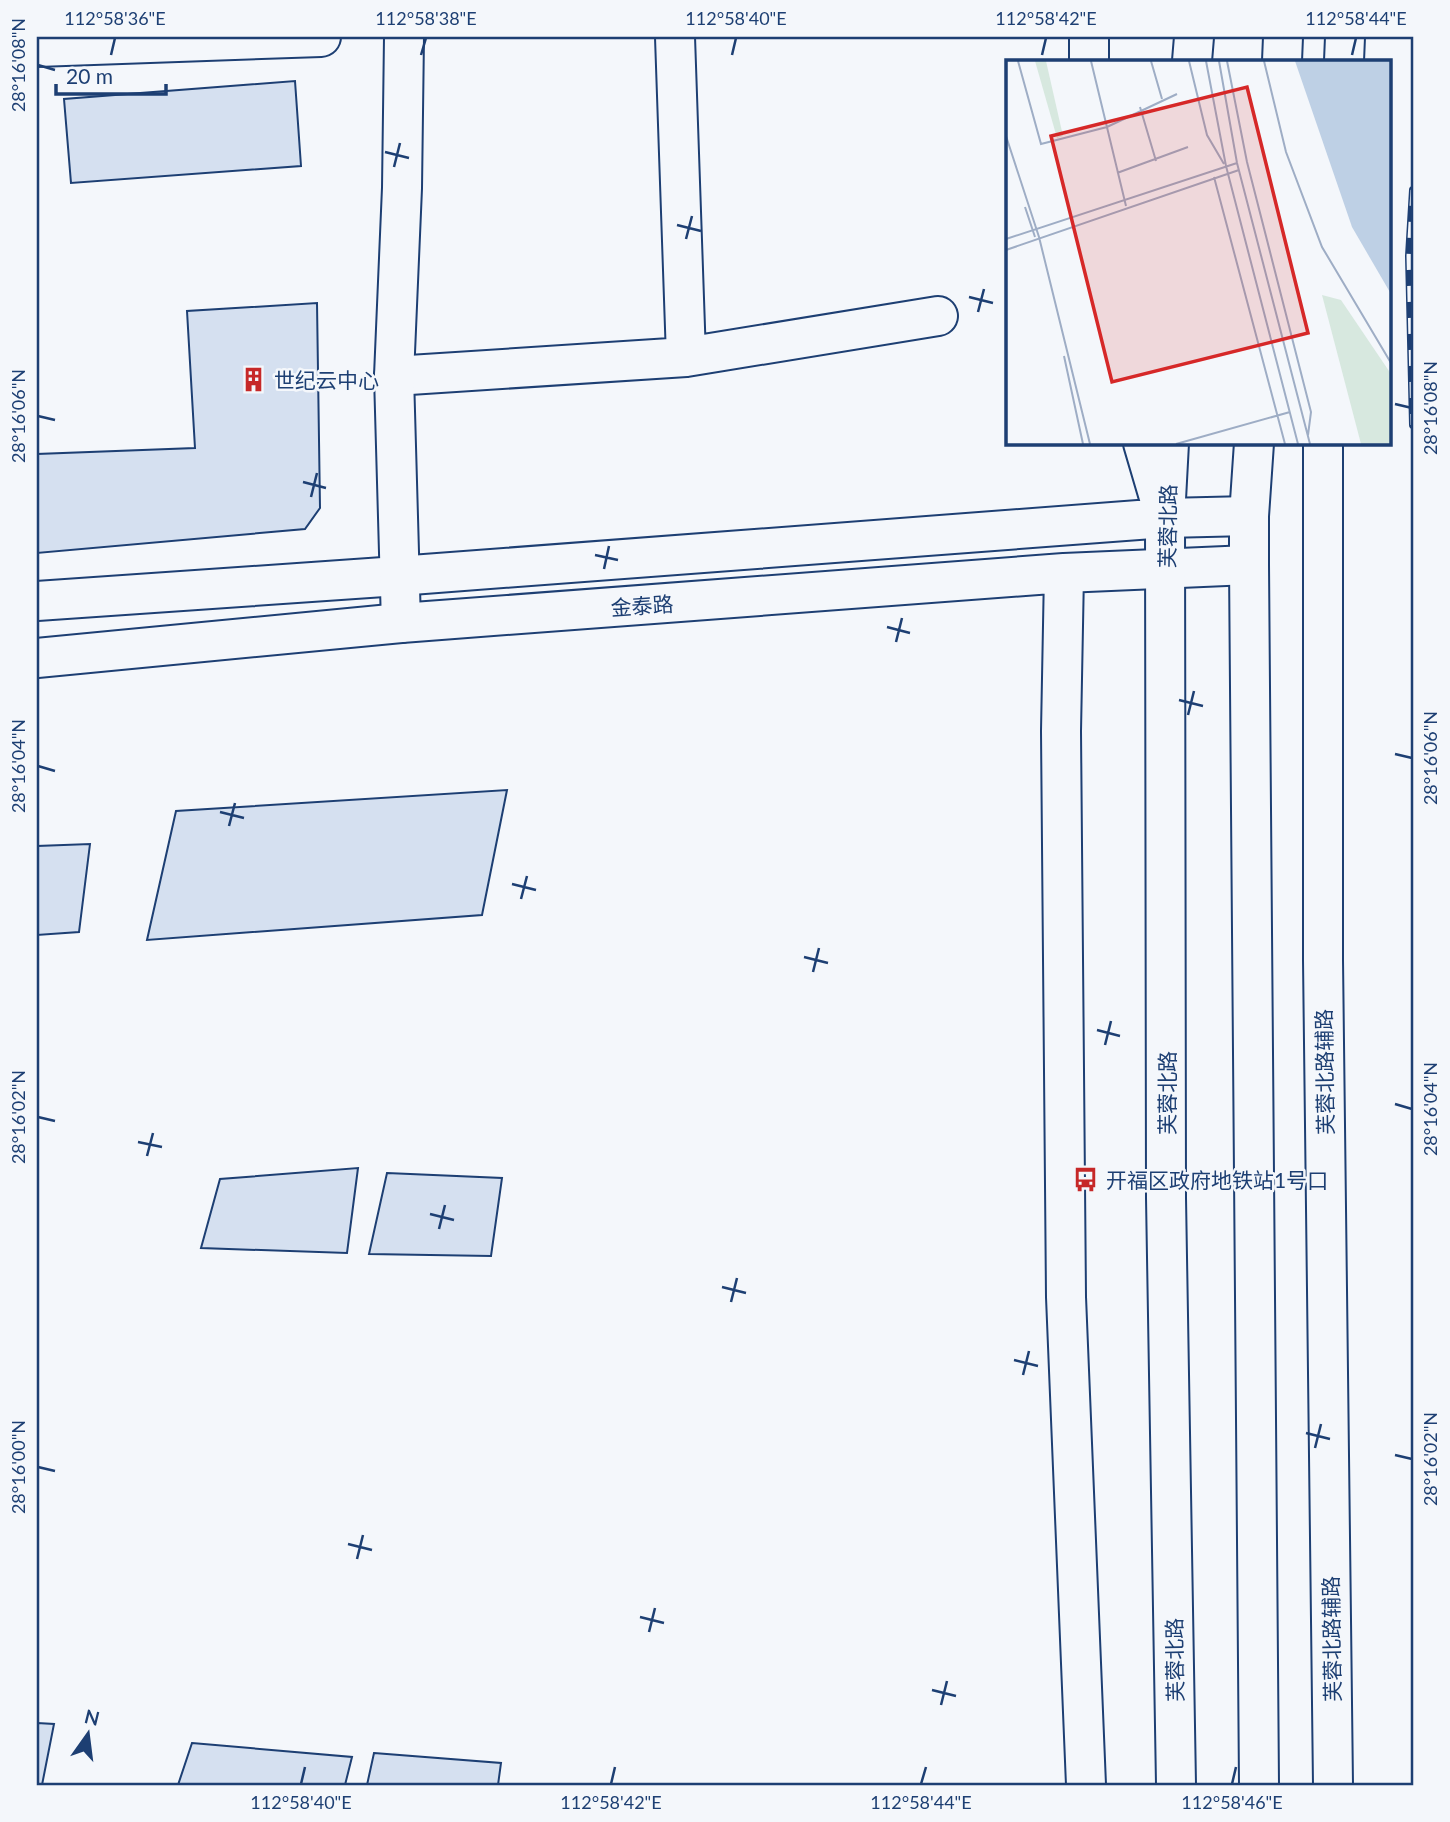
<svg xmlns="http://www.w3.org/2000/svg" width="1450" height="1822" viewBox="0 0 1450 1822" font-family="Lato,'Noto Sans SC',sans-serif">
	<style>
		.building { fill: #d5e0f0; stroke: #1d3f73; stroke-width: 2 }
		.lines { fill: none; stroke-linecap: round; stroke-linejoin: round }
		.minor-casing { stroke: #1d3f73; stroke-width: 42 }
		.major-casing { stroke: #1d3f73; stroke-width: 42 }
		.minor { stroke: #f4f7fb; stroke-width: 38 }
		.major { stroke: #f4f7fb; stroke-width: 38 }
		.rail-casing { stroke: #1d3f73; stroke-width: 8 }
		.rail { stroke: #f4f7fb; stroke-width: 5; stroke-dasharray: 16; stroke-linecap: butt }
		.ticks { fill: none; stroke: #1d3f73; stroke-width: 2.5 }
		.labels { text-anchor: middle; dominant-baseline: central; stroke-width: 5; stroke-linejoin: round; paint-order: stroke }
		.poi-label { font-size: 21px; fill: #1d3f73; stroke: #f4f7fb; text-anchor: start }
		.street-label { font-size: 21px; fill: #1d3f73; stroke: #f4f7fb }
		.inset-road { fill: none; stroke: #9eadc5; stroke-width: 2 }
		.view { fill: #d62828; fill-opacity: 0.15; stroke: #d62828; stroke-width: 3.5 }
		.inset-edge { fill: none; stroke: #1d3f73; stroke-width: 3.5 }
		.neatline { fill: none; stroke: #1d3f73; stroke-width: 2.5 }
		.ticks-label { font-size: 18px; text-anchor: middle; fill: #1d3f73 }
	</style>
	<rect width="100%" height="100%" fill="#f4f7fb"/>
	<path class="building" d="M295,81L301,166L71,183L64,99Z
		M317,303L320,508L305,529L37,553V454L195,448L187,311Z
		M507,790L482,915L147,940L176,811Z
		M90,844L79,932L37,935V846Z
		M358,1168L347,1253L201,1248L220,1179Z
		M387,1173L502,1178L491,1256L369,1254Z
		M37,1723L54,1724L42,1785H37Z
		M192,1743L352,1757L345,1785H178Z
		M374,1753L501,1763L498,1785H367Z"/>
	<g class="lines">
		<defs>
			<path id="minor" d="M675,37L686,357
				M1089,37V61
				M37,47L321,37
				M1344,61L1345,37
				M394,376L686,357L938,316
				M1143,443L1163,511
				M1323,443V960L1333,1785
				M1064,573L1061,731L1066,1297L1086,1785
				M37,601L398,576L1165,518L1249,516
				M37,658L401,623L1064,573L1249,565"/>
			<path id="major" d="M1192,61L1194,37
				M1282,61L1283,37
				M1169,443L1165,518L1166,1198L1176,1785
				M1254,443L1249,516V565L1259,1785
				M401,623L394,376L402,188L404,37"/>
		</defs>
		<use href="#minor" class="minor-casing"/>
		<use href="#major" class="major-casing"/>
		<use href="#minor" class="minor"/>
		<use href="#major" class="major"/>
		<defs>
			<path id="rail" d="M1413,190L1409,256L1413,425"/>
		</defs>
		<use href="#rail" class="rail-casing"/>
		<use href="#rail" class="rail"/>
	</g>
	<path class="ticks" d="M111,55L115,38M421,55L426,38M732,55L736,38M1042,55L1046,38M1352,55L1356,38M38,65L55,70M385,152L409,158M394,167L400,143M677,225L701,231M686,239L692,216M969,297L993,303M978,312L984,289M1395,404L1412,408M38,416L55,420M303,482L326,488M311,497L317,473M595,555L618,560M604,569L609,546M887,627L910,633M896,642L902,618M1179,700L1203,706M1188,715L1194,691M1395,754L1412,758M38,766L55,771M220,812L244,818M229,826L235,803M512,884L536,890M521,899L527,876M804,957L828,963M813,972L819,948M1097,1030L1120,1036M1105,1045L1111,1021M1395,1104L1412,1109M38,1117L55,1121M138,1142L162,1147M147,1156L153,1133M430,1214L454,1220M439,1229L445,1205M722,1287L746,1293M731,1302L737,1278M1014,1360L1038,1366M1023,1375L1029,1351M1306,1433L1330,1439M1315,1448L1321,1424M1395,1455L1412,1459M38,1467L55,1471M348,1544L372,1550M357,1559L363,1535M640,1617L664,1623M649,1632L655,1608M932,1690L956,1696M941,1705L947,1681M301,1784L305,1767M611,1784L615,1767M921,1784L926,1767M1232,1784L1236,1767"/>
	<defs>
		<symbol id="building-bare" viewBox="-9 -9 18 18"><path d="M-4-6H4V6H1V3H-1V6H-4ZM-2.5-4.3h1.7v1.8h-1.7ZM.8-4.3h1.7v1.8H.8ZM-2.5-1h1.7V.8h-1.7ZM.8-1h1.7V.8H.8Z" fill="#c62828" stroke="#f4f7fb" stroke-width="2.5" paint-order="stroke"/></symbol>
		<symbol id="bus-bare" viewBox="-9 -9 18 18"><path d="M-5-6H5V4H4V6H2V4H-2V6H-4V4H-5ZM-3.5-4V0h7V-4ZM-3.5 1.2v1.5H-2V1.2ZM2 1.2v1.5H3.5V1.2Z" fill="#c62828" stroke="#f4f7fb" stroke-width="2.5" paint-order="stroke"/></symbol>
	</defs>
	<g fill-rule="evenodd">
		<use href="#building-bare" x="236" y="362" width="35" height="35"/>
		<use href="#bus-bare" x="1068" y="1162" width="35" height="35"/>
	</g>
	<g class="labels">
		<g class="poi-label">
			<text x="274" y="379">世纪云中心</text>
			<text x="1106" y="1179">开福区政府地铁站1号口</text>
		</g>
		<g class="street-label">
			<text transform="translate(1167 526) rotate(-89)">芙蓉北路</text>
			<text transform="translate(642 605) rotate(-4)">金泰路</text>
			<text transform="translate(1324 1072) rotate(-91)">芙蓉北路辅路</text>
			<text transform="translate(1166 1093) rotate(-90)">芙蓉北路</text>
			<text transform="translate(1331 1639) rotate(-91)">芙蓉北路辅路</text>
			<text transform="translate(1174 1660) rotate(-91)">芙蓉北路</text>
		</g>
	</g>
	<g transform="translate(1006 60)">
		<rect width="385" height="385" fill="#f4f7fb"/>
		<path d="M316,235L335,240L385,314V384H355Z" fill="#d7e8df"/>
		<path d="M29,1H40L57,76L51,78Z" fill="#d7e8df"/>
		<path d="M289,1H385V234L346,167Z" fill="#bed0e5"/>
		<path class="inset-road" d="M12,1L35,84L101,67L171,34M85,1L120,146M145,1L156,39M183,1L201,75L218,104M200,1L220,106L292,384M213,1L231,103L304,384M221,1L241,102L305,352L302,375M258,1L280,92L316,187L385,303M134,47L150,101M0,76L33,177L84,384M111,113L182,87M208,117L279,384M19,147L29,177M0,179L231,103M0,190L233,110M58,296L77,384M170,384L284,352"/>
		<path class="view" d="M241,27L302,273L106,322L45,76Z"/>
		<rect width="385" height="385" class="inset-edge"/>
	</g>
	<rect width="1450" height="1822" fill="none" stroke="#f4f7fb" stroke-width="77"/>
	<g transform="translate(88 1734) rotate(14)" stroke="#f4f7fb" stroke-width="5" paint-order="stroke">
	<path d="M0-5L12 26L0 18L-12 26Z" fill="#1d3f73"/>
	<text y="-10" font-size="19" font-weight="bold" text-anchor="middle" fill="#1d3f73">N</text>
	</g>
	<path d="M56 84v10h110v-10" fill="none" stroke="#1d3f73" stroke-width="3.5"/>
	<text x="66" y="84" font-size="21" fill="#1d3f73" stroke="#f4f7fb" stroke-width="5" paint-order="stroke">20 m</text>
	<rect x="38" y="38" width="1374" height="1746" class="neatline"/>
	<g class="ticks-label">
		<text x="115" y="25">112°58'36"E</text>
		<text x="426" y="25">112°58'38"E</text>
		<text x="736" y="25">112°58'40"E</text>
		<text x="1046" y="25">112°58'42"E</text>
		<text x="1356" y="25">112°58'44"E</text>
		<text transform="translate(19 65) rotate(-90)" y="6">28°16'08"N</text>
		<text transform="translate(1431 408) rotate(-90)" y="6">28°16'08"N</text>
		<text transform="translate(19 416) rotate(-90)" y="6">28°16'06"N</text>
		<text transform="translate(1431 758) rotate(-90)" y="6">28°16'06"N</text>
		<text transform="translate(19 766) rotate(-90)" y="6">28°16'04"N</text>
		<text transform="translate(1431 1109) rotate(-90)" y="6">28°16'04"N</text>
		<text transform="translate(19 1117) rotate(-90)" y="6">28°16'02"N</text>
		<text transform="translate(1431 1459) rotate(-90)" y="6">28°16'02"N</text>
		<text transform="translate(19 1467) rotate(-90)" y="6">28°16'00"N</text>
		<text x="301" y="1809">112°58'40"E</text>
		<text x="611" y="1809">112°58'42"E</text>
		<text x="921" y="1809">112°58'44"E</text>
		<text x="1232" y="1809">112°58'46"E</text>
	</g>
</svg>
